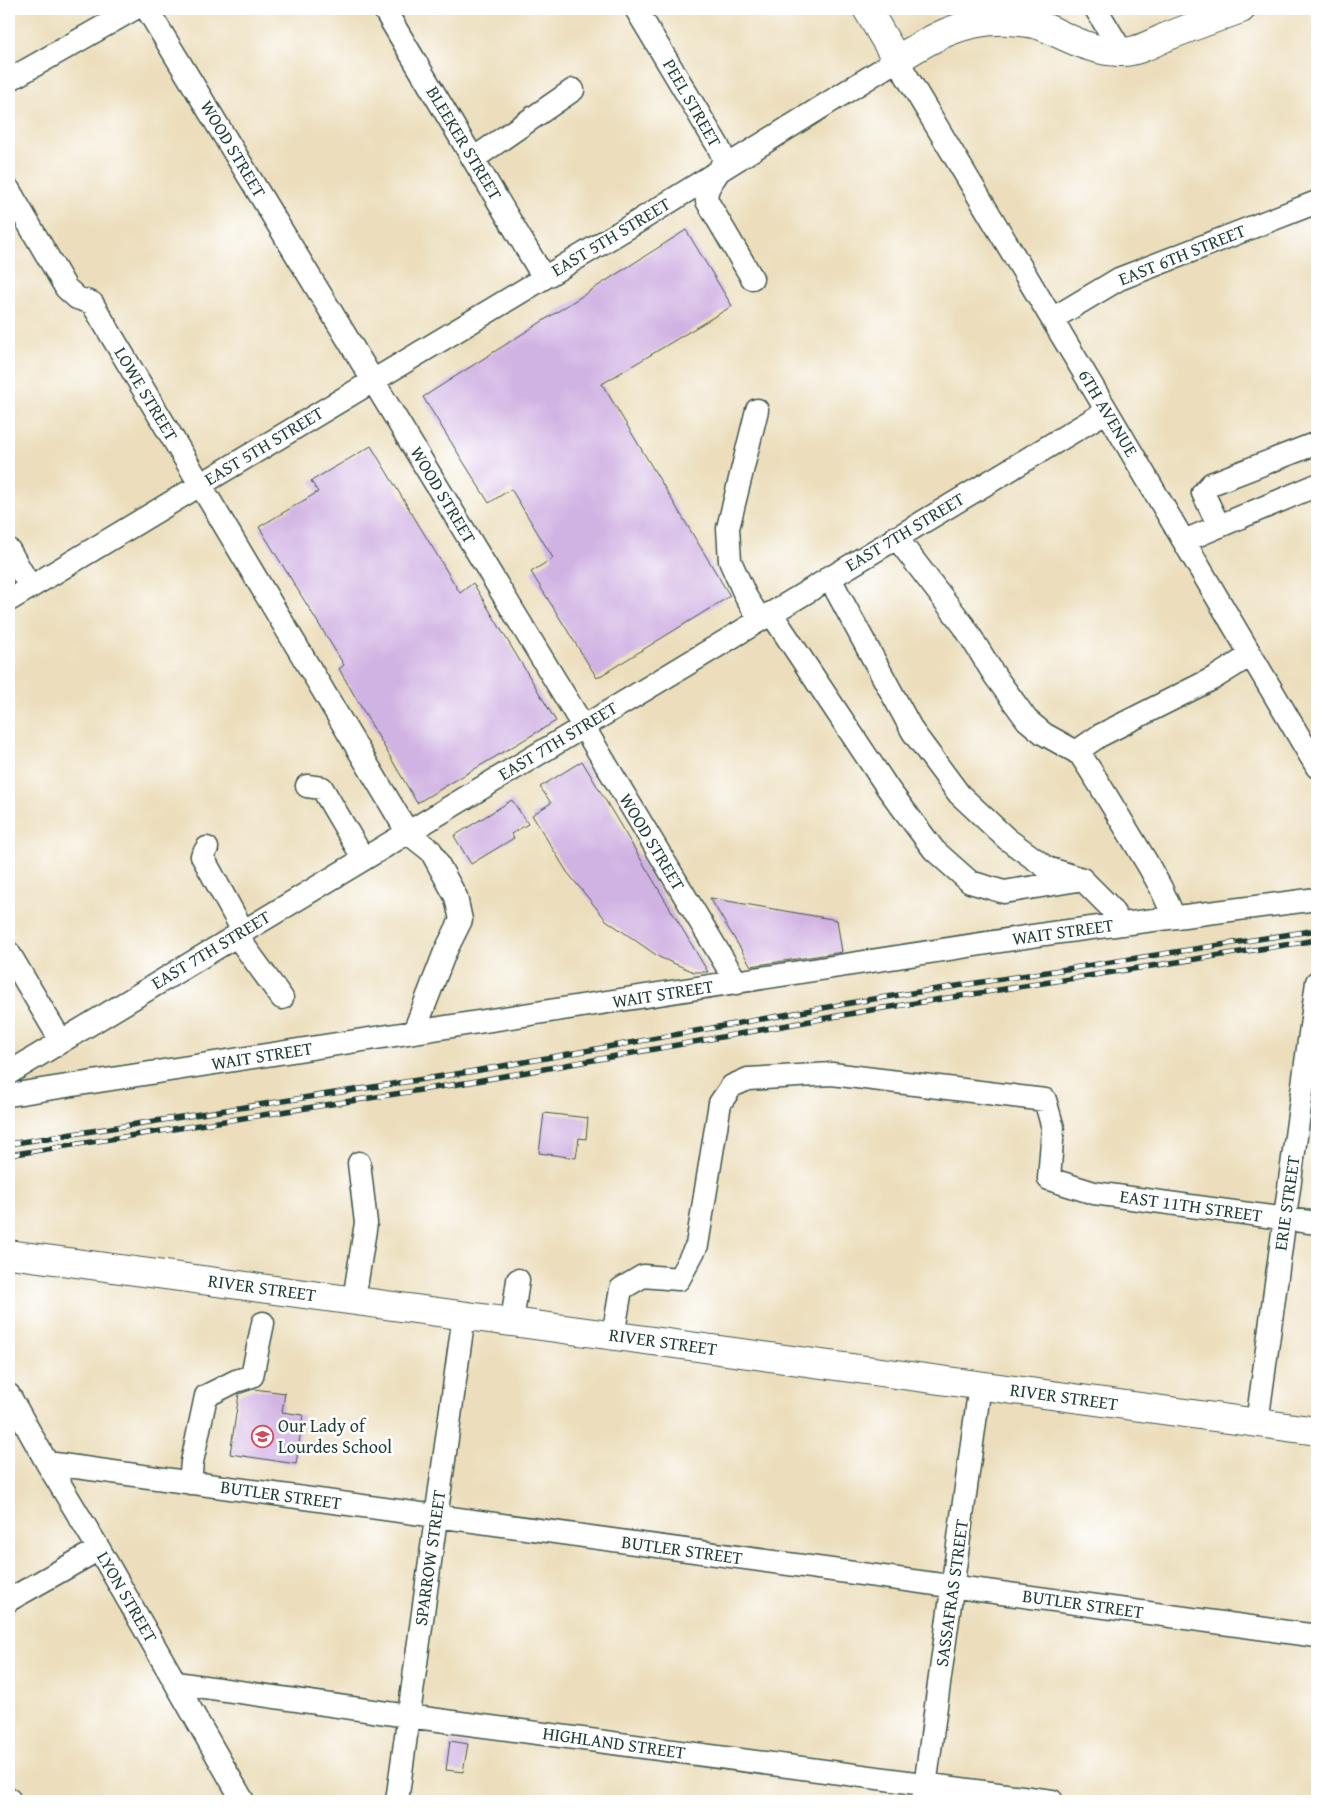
<svg xmlns="http://www.w3.org/2000/svg" width="1326" height="1810" font-family="'Gentium Book Plus',serif">
<rect width="100%" height="100%" fill="#fff"/>
<filter id="ink" filterUnits="userSpaceOnUse"><feTurbulence type="fractalNoise" baseFrequency=".02" numOctaves="2"/><feDisplacementMap in="SourceGraphic" scale="10" xChannelSelector="R" yChannelSelector="G"/><feConvolveMatrix kernelMatrix="1 2 1 2 8 2 1 2 1" color-interpolation-filters="sRGB"/></filter>
<filter id="wash" filterUnits="userSpaceOnUse"><feTurbulence type="fractalNoise" baseFrequency=".0096" numOctaves="4" result="noise"/><feDisplacementMap in="SourceGraphic" scale="20" xChannelSelector="R" yChannelSelector="G"/><feGaussianBlur stdDeviation="1.12" result="paint"/><feColorMatrix in="noise" values="0 0 0 0 0 0 0 0 0 0 0 0 0 0 0 0 0 1.4 0 .05"/><feComposite in="paint" operator="in"/></filter>
<g filter="url(#wash)">
<rect width="100%" height="100%" fill="#ecdebc"/>
<g id="blocks">
<!-- building -->
<path fill="#d1b3e3" d="M686,230L732,306L602,384L730,596L597,678L531,572L553,558L511,489L489,503L423,397Z
M371,446L460,593L473,583L556,721L417,803L339,669L344,665L259,527L318,492L311,481Z
M582,761L708,972H694L659,957L606,920L567,872L532,815L551,803L540,787Z
M512,800L528,824L511,834L514,838L471,864L454,836Z
M710,898L837,920L842,952L751,966Z
M544,1113L588,1118L586,1139L579,1138L576,1158L539,1153Z
M254,1389L285,1393L282,1412L303,1415L296,1464L230,1454L239,1394Z
M450,1741L468,1744L463,1772L446,1770Z"/>
</g>
</g>
<g filter="url(#ink)">
<use href="#blocks" fill-opacity="0" stroke="#3e5548" stroke-width="1"/>
<g fill="none" stroke-linecap="round" stroke-linejoin="round">
<defs>
<path id="minor" d="M147,9L583,726L737,983
M384,9L544,278
M636,9L718,146C719,149 722,154 723,157C724,174 703,183 707,201L752,278
M1096,9L1122,52
M9,80L134,9
M473,159L573,90
M9,190L66,288L77,298L92,303L408,833L431,851L456,897L461,920L445,952L414,1032
M1052,319L1119,279L1317,202
M757,410L728,528L730,561L746,597L760,619
M1219,526L1203,493L1211,484L1317,443
M896,537L964,626L995,676L1027,720L1044,734L1080,754L1098,782L1147,863L1161,888L1174,917
M1184,541L1317,485
M9,550L30,587
M829,577L913,732L959,794L1007,839L1047,868L1082,879L1109,906L1121,924
M9,600L637,222L897,60L1107,411L1317,767
M771,613L889,790L934,850L970,882L1004,892L1078,880
M1076,752L1099,736L1214,678L1251,655
M307,786L322,788L363,858
M207,848L202,856L243,931
M236,935L282,998
M9,953L61,1041
M9,1073L1107,411
M9,1095L1045,934L1317,899
M354,1300L366,1223L359,1163
M512,1322L518,1280
M613,1336L621,1289L643,1276L679,1279L697,1245L720,1103L732,1086L748,1079L832,1074L1045,1100L1053,1128L1049,1179L1094,1193L1317,1223
M9,1395L47,1463L99,1549L243,1801
M1257,1423L1317,982
M47,1463L1317,1636
M190,1483L192,1462L206,1396L236,1381L252,1376L263,1323
M9,1600L99,1549
M176,1683L408,1716L1052,1801
M9,1799L10,1801
M397,1801L464,1315
M923,1801L980,1385"/>
<path id="major" d="M867,9L897,60C934,36 965,19 1010,21C1022,22 1033,22 1044,27C1069,38 1094,53 1123,52C1137,52 1153,43 1166,37C1191,27 1216,18 1241,9
M9,1254L1317,1431"/>
</defs>
<!-- minor casing -->
<use href="#minor" stroke="#3e5548" stroke-width="25"/>
<!-- major casing -->
<use href="#major" stroke="#3e5548" stroke-width="30"/>
<!-- minor -->
<use href="#minor" stroke="#fff" stroke-width="22"/>
<!-- major -->
<use href="#major" stroke="#fff" stroke-width="28"/>
<defs>
<path id="rail" d="M9,1144L469,1072L867,1000L1317,930
M9,1155L471,1082L871,1010L1317,940"/>
</defs>
<!-- rail casing -->
<use href="#rail" stroke="#1f3d34" stroke-width="5.5"/>
<!-- rail -->
<use href="#rail" stroke="#fff" stroke-width="4" stroke-dasharray="11" stroke-linecap="butt"/>
</g>
</g>
<!-- icons -->
<defs>
<symbol id="school-ring" viewBox="-11 -11 22 22"><circle r="9.5" fill="#fff" stroke="#d1495b" stroke-width="1.5"/><path d="M0-5L7-2L0 1L-7-2ZM-4 1L0 2.5L4 1V4Q0 6-4 4Z" fill="#d1495b"/></symbol>
</defs>
<g fill-rule="evenodd">
<use href="#school-ring" x="250" y="1424" width="25" height="25"/>
</g>
<g text-anchor="middle" stroke-width="5" stroke-linejoin="round" paint-order="stroke">
<!-- street labels -->
<g font-size="18" fill="#1f3d34" stroke="#fff">
<text transform="translate(692 103) rotate(60)" y="6">PEEL STREET</text>
<text transform="translate(464 143) rotate(59)" y="6">BLEEKER STREET</text>
<text transform="translate(233 149) rotate(59)" y="6">WOOD STREET</text>
<text transform="translate(611 237) rotate(-31)" y="6">EAST 5TH STREET</text>
<text transform="translate(1182 255) rotate(-22)" y="6">EAST 6TH STREET</text>
<text transform="translate(146 394) rotate(59)" y="6">LOWE STREET</text>
<text transform="translate(1108 413) rotate(59)" y="6">6TH AVENUE</text>
<text transform="translate(264 446) rotate(-31)" y="6">EAST 5TH STREET</text>
<text transform="translate(443 495) rotate(59)" y="6">WOOD STREET</text>
<text transform="translate(905 532) rotate(-31)" y="6">EAST 7TH STREET</text>
<text transform="translate(558 741) rotate(-31)" y="6">EAST 7TH STREET</text>
<text transform="translate(652 842) rotate(59)" y="6">WOOD STREET</text>
<text transform="translate(1063 932) rotate(-8)" y="6">WAIT STREET</text>
<text transform="translate(211 950) rotate(-31)" y="6">EAST 7TH STREET</text>
<text transform="translate(663 994) rotate(-9)" y="6">WAIT STREET</text>
<text transform="translate(262 1056) rotate(-9)" y="6">WAIT STREET</text>
<text transform="translate(1287 1203) rotate(-82)" y="6">ERIE STREET</text>
<text transform="translate(1191 1206) rotate(8)" y="6">EAST 11TH STREET</text>
<text transform="translate(262 1288) rotate(8)" y="6">RIVER STREET</text>
<text transform="translate(663 1342) rotate(8)" y="6">RIVER STREET</text>
<text transform="translate(1064 1397) rotate(8)" y="6">RIVER STREET</text>
<text transform="translate(281 1495) rotate(8)" y="6">BUTLER STREET</text>
<text transform="translate(682 1550) rotate(8)" y="6">BUTLER STREET</text>
<text transform="translate(430 1558) rotate(-82)" y="6">SPARROW STREET</text>
<text transform="translate(952 1593) rotate(-82)" y="6">SASSAFRAS STREET</text>
<text transform="translate(127 1597) rotate(60)" y="6">LYON STREET</text>
<text transform="translate(1083 1604) rotate(8)" y="6">BUTLER STREET</text>
<text transform="translate(614 1743) rotate(8)" y="6">HIGHLAND STREET</text>
</g>
<!-- poi labels -->
<g font-size="18" fill="#1f3d34" stroke="#fff" text-anchor="start">
<text x="278" y="1432">Our Lady of<tspan x="278" dy="21">Lourdes School</tspan></text>
</g>
</g>
<!-- margin -->
<rect width="1326" height="1810" fill="none" stroke="#fff" stroke-width="30"/>
</svg>
